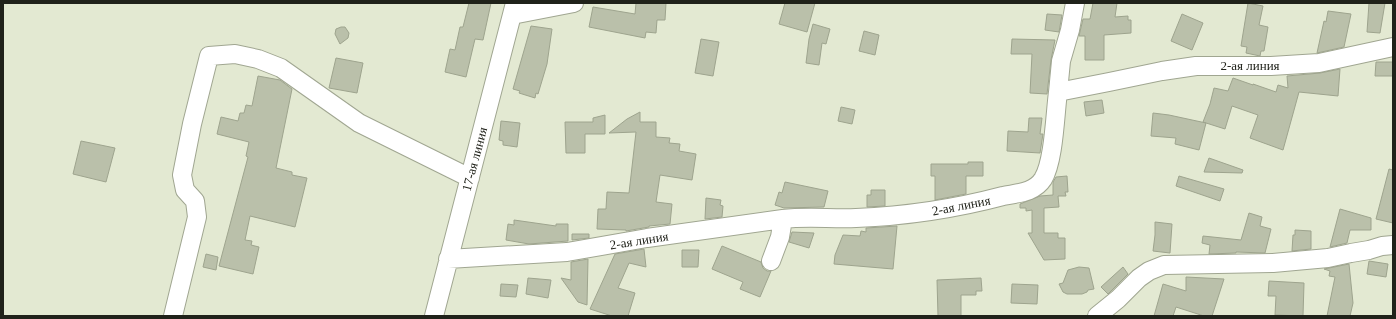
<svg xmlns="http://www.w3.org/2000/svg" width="1396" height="319" font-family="'Times New Roman',serif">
<rect width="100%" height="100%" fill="#e3e9d2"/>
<!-- building -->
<path fill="#bac0aa" stroke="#9ea48e" d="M469,3H491L483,40L475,39L466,77L445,72L450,49L455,50L460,27H463Z
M636,3H666L665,20H657L656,33L646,32L645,38L589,27L593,7L635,14Z
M785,3H815L807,32L779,24Z
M1093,3H1117L1115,17L1128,16V20H1131V33L1104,35V60H1085V36H1079L1083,19H1090Z
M1248,3L1263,6L1259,25L1268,27L1264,51H1261L1260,56L1246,53L1247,47L1241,46Z
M1369,3H1385L1380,33L1367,32Z
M1328,11L1351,14L1344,47L1317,53L1324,21L1326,22Z
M1047,14L1062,15L1059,32L1045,30Z
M1182,14L1203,23L1192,50L1171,41Z
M813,24L830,29L826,44L822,43L819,65L806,63L809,39Z
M531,26L552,29L547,64L538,94L536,93L535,98L519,93L520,91L513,89Z
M341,27H345L349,33L348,38L340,44L335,34L336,29Z
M864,31L879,35L875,55L859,51Z
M701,39L719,42L713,76L695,73Z
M1012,39L1055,40L1051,60L1047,94L1030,93L1032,54H1011Z
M336,58L363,63L357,93L329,88Z
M1376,62H1393V76H1375Z
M1340,69L1338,96L1299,92L1283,150L1250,138L1258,115L1232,106L1225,129L1203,122L1210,104L1214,88L1228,91L1233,78L1253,85V84L1276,92L1278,85L1288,88L1287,76L1320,73Z
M258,76L280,80L292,89L276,168L292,172V175L307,178L295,227L250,216L245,240L252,241L251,245L259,247L253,274L219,266L248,157L246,156L249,142L217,134L221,117L238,121L240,113H244L246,105L252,106Z
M1102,100L1104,113L1086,116L1084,102Z
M841,107L855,110L852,124L838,121Z
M640,112V122H656V137L670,138L669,143L680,144L679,151L696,154L692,180L660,175L656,202L672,204L670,224L649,226V227L626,231V230L597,229L598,209H606L607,192L629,193L636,132L609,133L627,119Z
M1153,113L1169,115L1206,123L1199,150L1175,144L1176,138L1151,136Z
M605,115V134H585V153H566L565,122H593V118Z
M1029,118H1042L1040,134H1043L1040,153L1007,151L1008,131L1028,132Z
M501,121L520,123L517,147L503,145V141L499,140Z
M81,141L115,148L106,182L73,174Z
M1209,158L1243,170L1242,173L1204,172Z
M968,162H983V176H966V194L935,200V176H931V164H968Z
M1389,169L1393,170V223L1376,219Z
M1067,176L1068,192H1065L1066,196H1058L1059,207L1044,208V233H1058V238H1065V259L1044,260L1028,233H1032V210L1026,211V208H1020V204L1040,196L1053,195V182L1056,177Z
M1179,176L1224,189L1220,201L1176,186Z
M785,182L828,191L824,207L784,208L775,205L779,192L782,193Z
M871,190H885V206L867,207V195H871Z
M706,198L721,200L720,205L723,206L722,217L705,219Z
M1340,209L1371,218V230H1350L1347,243L1330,247Z
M1249,213L1262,217L1260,226L1271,229L1265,253L1236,252V253L1209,254L1210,245L1202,243L1203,236L1241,240Z
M514,220L556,226V224H568V241L529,244L506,240L508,224L514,225Z
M1155,222L1172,224L1170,253L1153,251L1155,235Z
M897,226L893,269L834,264L835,255L843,235L860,236L861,231L866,232V228Z
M1295,230L1311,231V249L1292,251L1293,235H1295Z
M792,232L814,233L809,248L789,242Z
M572,234H589V238L572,240Z
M722,246L761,262L763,268L767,271H771L760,297L740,289L743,282L712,269Z
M644,249L646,267L629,263L618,288L635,293L628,316H612L590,309L615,254Z
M682,250H699L698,267H682Z
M206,254L218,257L216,270L203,267Z
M588,259L587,305L578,302L561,278L571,280V262Z
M1369,261L1388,264L1386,277L1367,274Z
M1349,264L1353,303L1350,316H1327L1335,277L1329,276L1330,271L1324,269Z
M1079,267L1089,268L1094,289L1088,290L1087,292L1082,294H1067L1063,292L1059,284L1063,283L1068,270Z
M1123,267L1128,274L1108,294L1101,287Z
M1186,277L1224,279L1212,316H1204L1176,307L1173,316H1154L1163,284L1186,291Z
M528,278L551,280L548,298L526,294Z
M981,278L982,291H976V295H961V316H938L937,280Z
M1269,281L1304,283L1303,316L1275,315L1276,296H1268Z
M501,284L518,285L516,297L500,296Z
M1012,284L1038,285L1037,304L1011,303Z"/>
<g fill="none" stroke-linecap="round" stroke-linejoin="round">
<defs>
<path id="minor" d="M512,15L574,3
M1058,92L1061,61L1070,30L1075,3
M448,259L567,252L647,238L783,219C807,216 831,219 856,218C906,216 954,209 1003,196C1017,193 1034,193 1043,179C1054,161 1055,114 1058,92L1109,82L1162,71L1196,66H1271L1319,63L1393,47
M771,261L780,237L783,219
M173,316L197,217L195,201L185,190L182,175L192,124L209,56L235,54L258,59L281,68L359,123L470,178
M434,316L515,3
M1097,316L1118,299L1139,278L1149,271L1164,265L1273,263L1328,258L1351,253L1369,250L1382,246L1393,245"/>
</defs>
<!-- minor casing -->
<use href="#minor" stroke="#a0a691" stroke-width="20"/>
<!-- minor -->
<use href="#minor" stroke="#fff" stroke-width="18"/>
</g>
<g text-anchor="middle" stroke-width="3.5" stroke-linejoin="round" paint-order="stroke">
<!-- street labels -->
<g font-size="13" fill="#20221a" stroke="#fff">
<text x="1250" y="70">2-ая линия</text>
<text transform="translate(474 159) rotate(-75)" y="5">17-ая линия</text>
<text transform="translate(961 205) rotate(-11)" y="5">2-ая линия</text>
<text transform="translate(639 240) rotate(-9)" y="5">2-ая линия</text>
</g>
</g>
<!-- border -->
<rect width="1396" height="319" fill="none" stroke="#20221a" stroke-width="8"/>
</svg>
